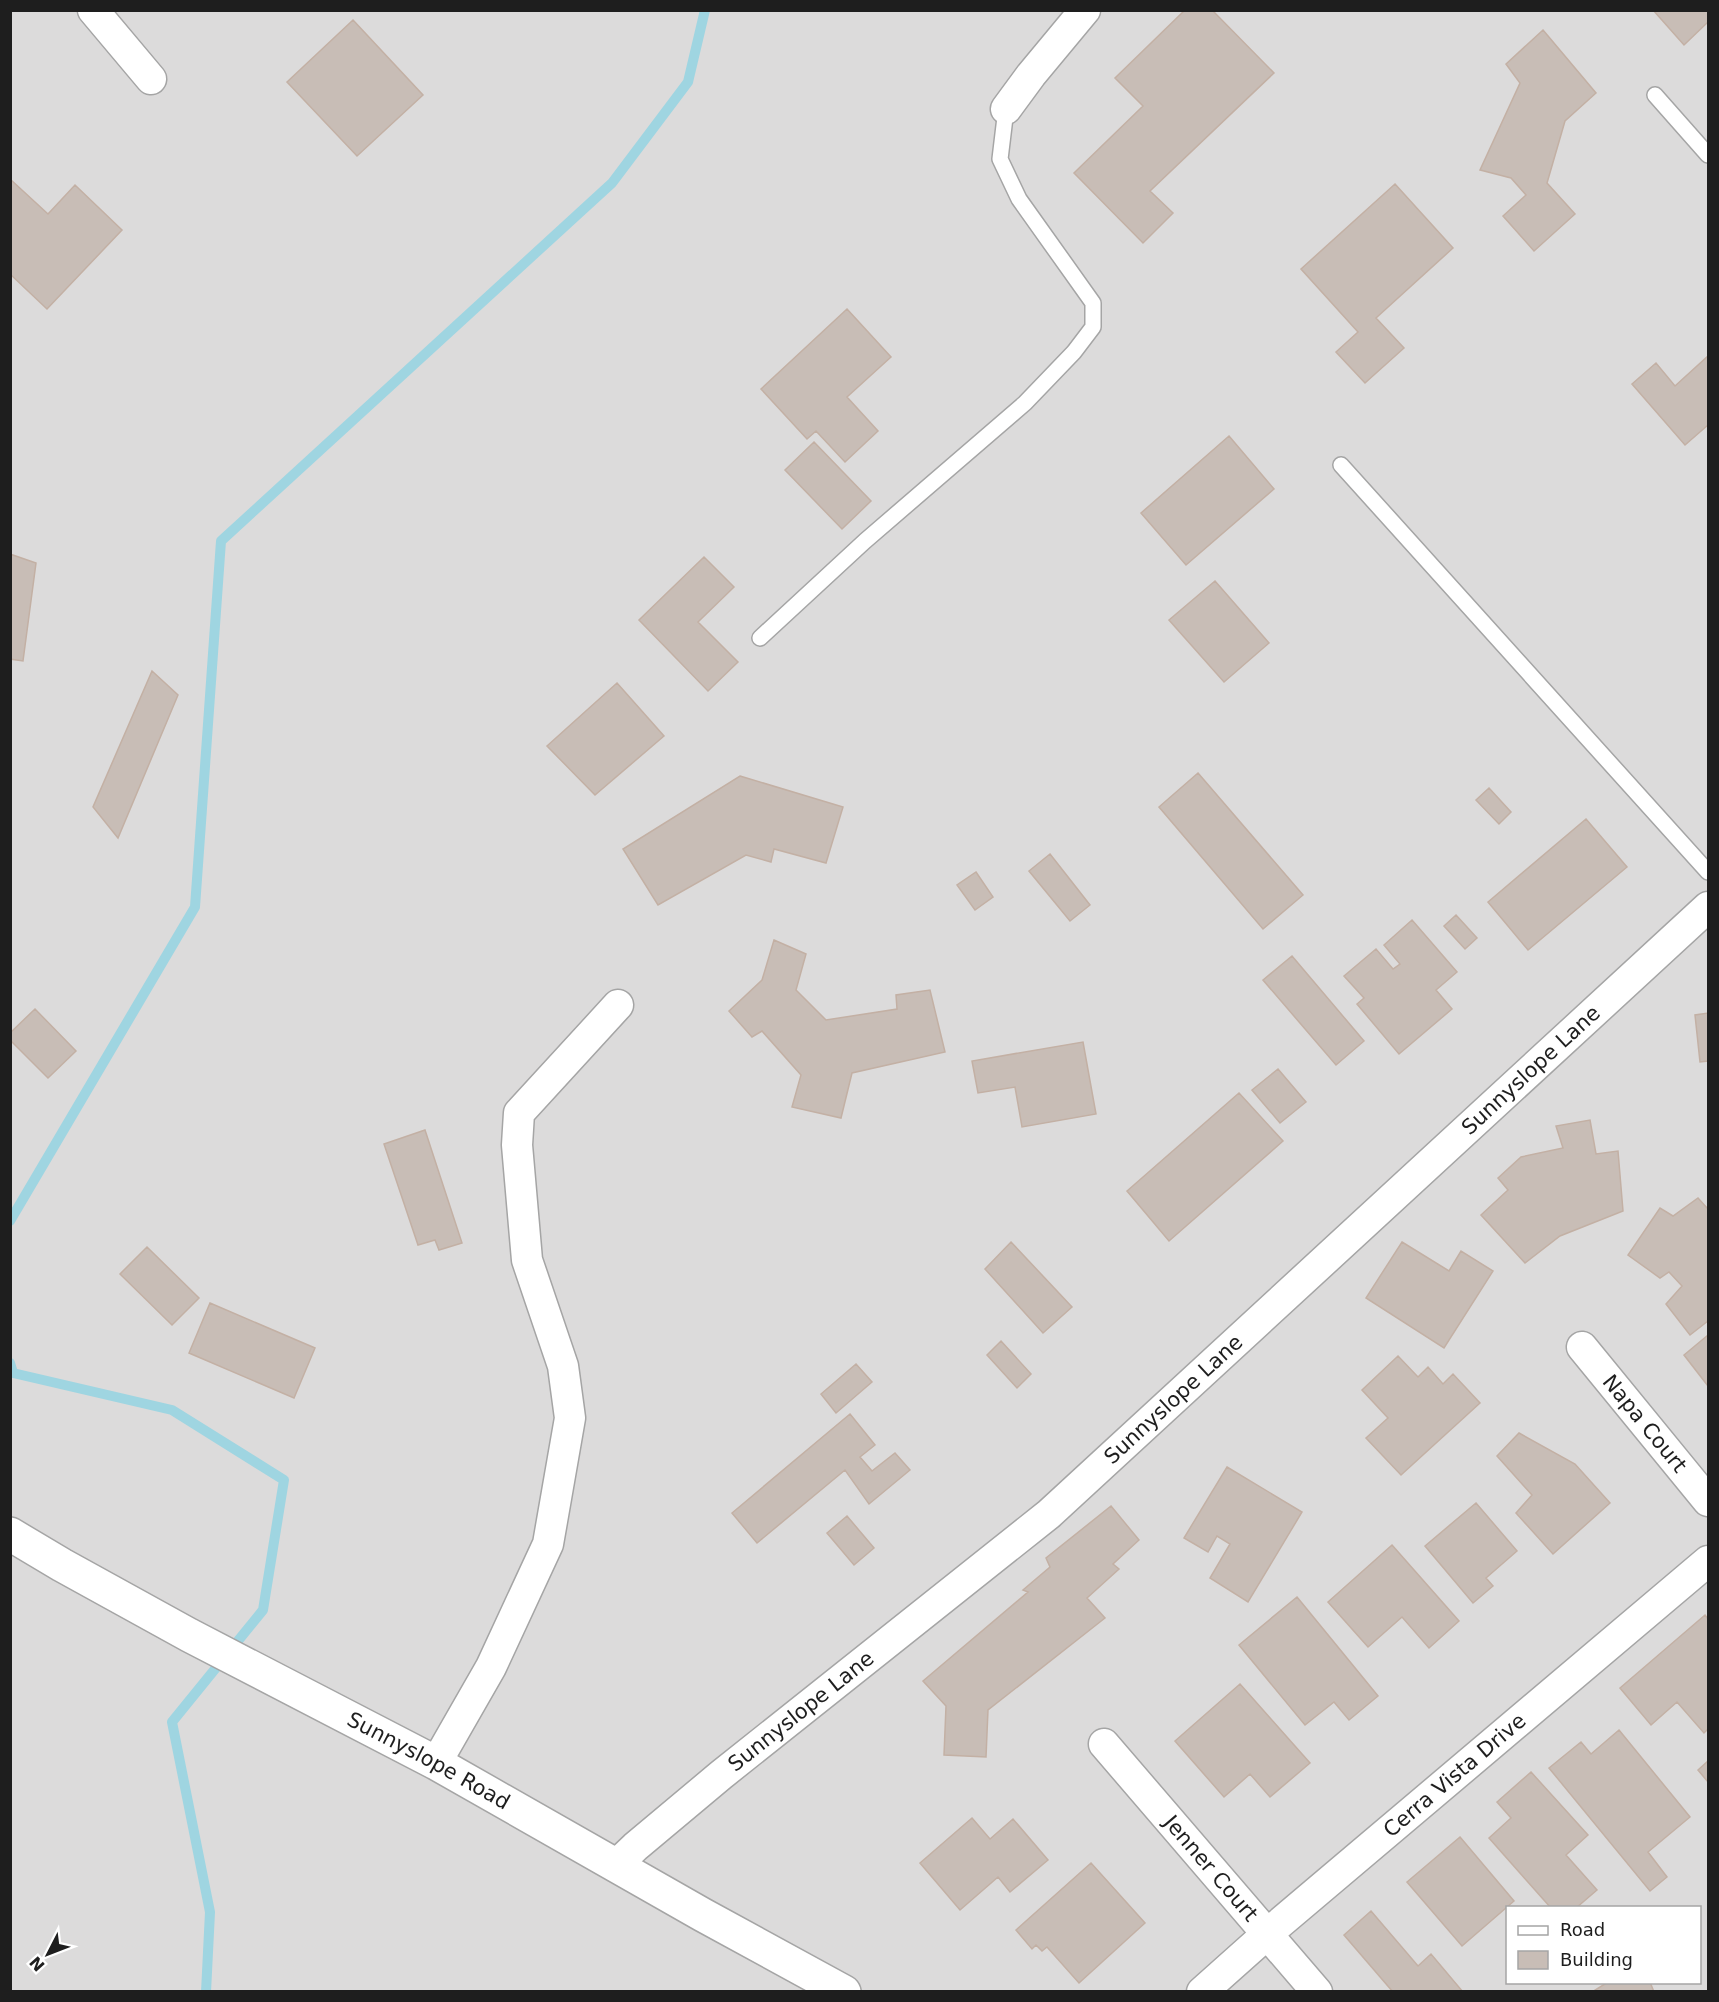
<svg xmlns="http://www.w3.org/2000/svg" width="1719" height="2002" font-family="'DejaVu Sans',sans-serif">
<rect width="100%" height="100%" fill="#f0ebe3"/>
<!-- residential -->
<path fill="#dcdbdb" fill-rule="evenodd" d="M11,11H1708V1991L11,1992ZM1508,1908H1700V1982H1508Z"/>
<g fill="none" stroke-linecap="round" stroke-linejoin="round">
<!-- stream -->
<path stroke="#9fd5e1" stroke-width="10" d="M10,1221L195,907L221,541L612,183L688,82L705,10
M10,1363L13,1373L172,1410L284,1480L263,1610L172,1722L210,1912L206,1992"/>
</g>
<!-- building -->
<path fill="#c8bdb6" stroke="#c3b0a4" stroke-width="1.5" d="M1185,10H1212L1274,73L1150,191L1173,213L1143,243L1074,173L1143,106L1115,78Z
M1653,10H1708V22L1684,45Z
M353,20L423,95L357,156L287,82Z
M1543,30L1596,93L1565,121L1547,183L1575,214L1534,251L1503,216L1526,195L1511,178L1480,170L1520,83L1506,64Z
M10,179L48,214L75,185L122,230L47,309L10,274Z
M1395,184L1453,248L1376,318L1404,348L1365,383L1336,352L1358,332L1301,269Z
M847,309L891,357L847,397L878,431L845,462L816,431L807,439L761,389Z
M1708,356V425L1685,445L1632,384L1656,363L1675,386Z
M1229,436L1274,489L1186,565L1141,513Z
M814,442L871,501L842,529L785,470Z
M10,554L36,563L23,661L10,659Z
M704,557L734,587L698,622L738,662L708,691L639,620Z
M1215,581L1269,643L1224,682L1169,620Z
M152,671L178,695L118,838L93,807Z
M617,683L664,736L595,795L547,746Z
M1198,773L1303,895L1263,929L1159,807Z
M740,776L843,807L826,863L774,849L771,862L746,855L658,905L623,849Z
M1489,788L1511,812L1499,824L1476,800Z
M1586,819L1627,867L1528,950L1488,902Z
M1050,854L1090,905L1070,921L1029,871Z
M976,872L993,897L975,910L957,885Z
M1456,915L1477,938L1465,949L1444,926Z
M1412,920L1457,972L1436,990L1452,1009L1399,1054L1357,1004L1364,998L1344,976L1376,949L1393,969L1400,964L1384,945Z
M774,940L806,954L796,990L826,1020L897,1009L896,995L930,990L945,1052L852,1073L841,1118L792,1107L801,1075L762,1031L752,1037L729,1011L762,980Z
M1292,956L1364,1041L1336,1065L1263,980Z
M35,1009L76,1051L48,1078L10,1040V1033Z
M1708,1013V1061L1700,1062L1695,1015Z
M1083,1042L1096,1114L1022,1127L1015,1087L978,1093L972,1061Z
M1278,1069L1306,1102L1280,1123L1252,1090Z
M1239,1093L1283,1141L1169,1241L1127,1191Z
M1590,1120L1596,1154L1618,1151L1623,1211L1560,1236L1525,1263L1481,1215L1508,1190L1498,1178L1521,1157L1563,1148L1556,1126Z
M425,1130L462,1243L439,1250L435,1240L418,1245L384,1144Z
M1698,1198L1708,1209V1321L1690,1335L1666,1304L1682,1286L1669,1272L1660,1278L1628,1255L1660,1208L1673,1216Z
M1011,1242L1072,1307L1043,1333L985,1269Z
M1402,1242L1449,1271L1461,1251L1493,1271L1444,1348L1366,1298Z
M147,1247L199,1298L172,1325L120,1274Z
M210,1303L315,1348L294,1398L189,1353Z
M1708,1335V1386L1684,1355Z
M1001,1341L1031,1374L1017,1388L987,1355Z
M1398,1356L1418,1377L1428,1367L1443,1384L1453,1374L1480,1403L1401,1475L1366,1438L1388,1418L1362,1390Z
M856,1364L872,1382L836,1413L821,1394Z
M850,1414L875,1445L860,1457L872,1471L895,1453L910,1470L869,1504L845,1470L757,1543L732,1513Z
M1519,1433L1575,1464L1610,1503L1553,1554L1516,1513L1532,1495L1497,1456Z
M1227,1467L1302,1512L1248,1602L1210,1578L1230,1544L1217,1536L1208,1552L1184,1538Z
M1476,1503L1517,1551L1486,1578L1493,1586L1473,1603L1425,1546Z
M1111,1506L1139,1540L1113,1564L1119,1569L1087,1598L1105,1618L988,1710L986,1757L944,1755L946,1706L923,1681L1028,1592L1023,1590L1050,1567L1046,1558Z
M847,1516L874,1548L854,1565L827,1533Z
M1392,1545L1459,1621L1429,1648L1402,1617L1368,1647L1328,1602Z
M1297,1597L1378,1696L1349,1720L1334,1702L1305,1725L1239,1645Z
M1705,1615L1708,1619V1729L1704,1733L1677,1702L1651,1725L1620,1688Z
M1240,1684L1310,1763L1270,1797L1250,1774L1224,1797L1175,1741Z
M1619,1730L1690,1817L1648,1852L1667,1877L1650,1891L1549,1768L1581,1742L1591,1754Z
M1708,1761V1782L1698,1770Z
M1531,1772L1588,1835L1566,1855L1597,1890L1576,1908H1551L1489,1838L1511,1818L1497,1802Z
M972,1818L990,1839L1013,1819L1048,1860L1010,1892L998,1877L960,1910L920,1863Z
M1460,1837L1514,1901L1462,1946L1407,1882Z
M1091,1863L1145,1923L1079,1983L1047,1947L1042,1951L1036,1945L1032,1949L1016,1930Z
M1371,1911L1418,1966L1431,1954L1463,1992H1393L1344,1935Z
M1608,1982H1650L1654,1992H1592Z"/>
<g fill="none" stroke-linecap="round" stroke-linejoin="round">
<defs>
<path id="service" d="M1655,95L1708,155
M1341,465L1708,872
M760,638L865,541L1025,403L1074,352L1093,327V303L1019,199L1000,159L1006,109"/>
<g id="minor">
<path d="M93,10L151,79"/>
<path d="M1006,109L1031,75L1085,10"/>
<path id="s1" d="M1582,1347L1708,1501"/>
<path id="s2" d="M1104,1744L1317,1992"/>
<path d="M436,1763L491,1667L548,1544L570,1418L563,1366L527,1260L517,1145L519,1113L618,1005"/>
<path id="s3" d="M615,1866L635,1847L721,1775L1049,1514L1708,907"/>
<path id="s4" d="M1202,1992L1267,1934L1708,1561"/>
</g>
<g id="tertiary">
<path id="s5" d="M10,1534L62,1565L189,1635L436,1763L703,1915L844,1992"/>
</g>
</defs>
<!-- service casing -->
<use href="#service" stroke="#a5a5a5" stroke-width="18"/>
<!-- minor casing -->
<use href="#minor" stroke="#a5a5a5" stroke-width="33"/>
<!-- tertiary casing -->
<use href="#tertiary" stroke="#a5a5a5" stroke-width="36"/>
<!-- service -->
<use href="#service" stroke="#fff" stroke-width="15"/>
<!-- minor -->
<use href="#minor" stroke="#fff" stroke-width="30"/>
<!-- tertiary -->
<use href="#tertiary" stroke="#fff" stroke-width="33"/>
</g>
<g text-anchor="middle" stroke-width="4.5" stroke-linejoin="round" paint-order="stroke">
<!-- street labels -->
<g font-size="21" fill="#1e1e1e" stroke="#fff">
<text dy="7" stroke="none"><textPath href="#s3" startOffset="1214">Sunnyslope Lane</textPath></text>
<text dy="7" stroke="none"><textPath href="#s3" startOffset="728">Sunnyslope Lane</textPath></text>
<text dy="7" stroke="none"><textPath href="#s1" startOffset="99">Napa Court</textPath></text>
<text dy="7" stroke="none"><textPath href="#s3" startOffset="242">Sunnyslope Lane</textPath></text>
<text dy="7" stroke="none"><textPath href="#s5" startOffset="476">Sunnyslope Road</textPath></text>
<text dy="7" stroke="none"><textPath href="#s4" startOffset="333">Cerra Vista Drive</textPath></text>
<text dy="7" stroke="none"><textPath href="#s2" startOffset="164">Jenner Court</textPath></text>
</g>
</g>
<!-- border -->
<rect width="1719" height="2002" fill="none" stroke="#1e1e1e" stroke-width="24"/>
<!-- legend -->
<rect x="1506" y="1906" width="195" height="78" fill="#ffffff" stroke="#a5a5a5" stroke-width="1.5"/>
<rect x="1518" y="1926" width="30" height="9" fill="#ffffff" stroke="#a5a5a5" stroke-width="1.5"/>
<text x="1560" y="1936" font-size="18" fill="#1e1e1e">Road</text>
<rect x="1518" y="1951" width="30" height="18" fill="#c8bdb6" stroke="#a5a5a5" stroke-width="1.5"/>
<text x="1560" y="1966" font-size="18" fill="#1e1e1e">Building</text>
<!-- north arrow -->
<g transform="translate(48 1954) rotate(228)" stroke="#ffffff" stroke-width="4.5" paint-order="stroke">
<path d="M0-4.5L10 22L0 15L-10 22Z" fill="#1e1e1e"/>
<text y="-9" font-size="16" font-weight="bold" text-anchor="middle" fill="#1e1e1e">N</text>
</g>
</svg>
